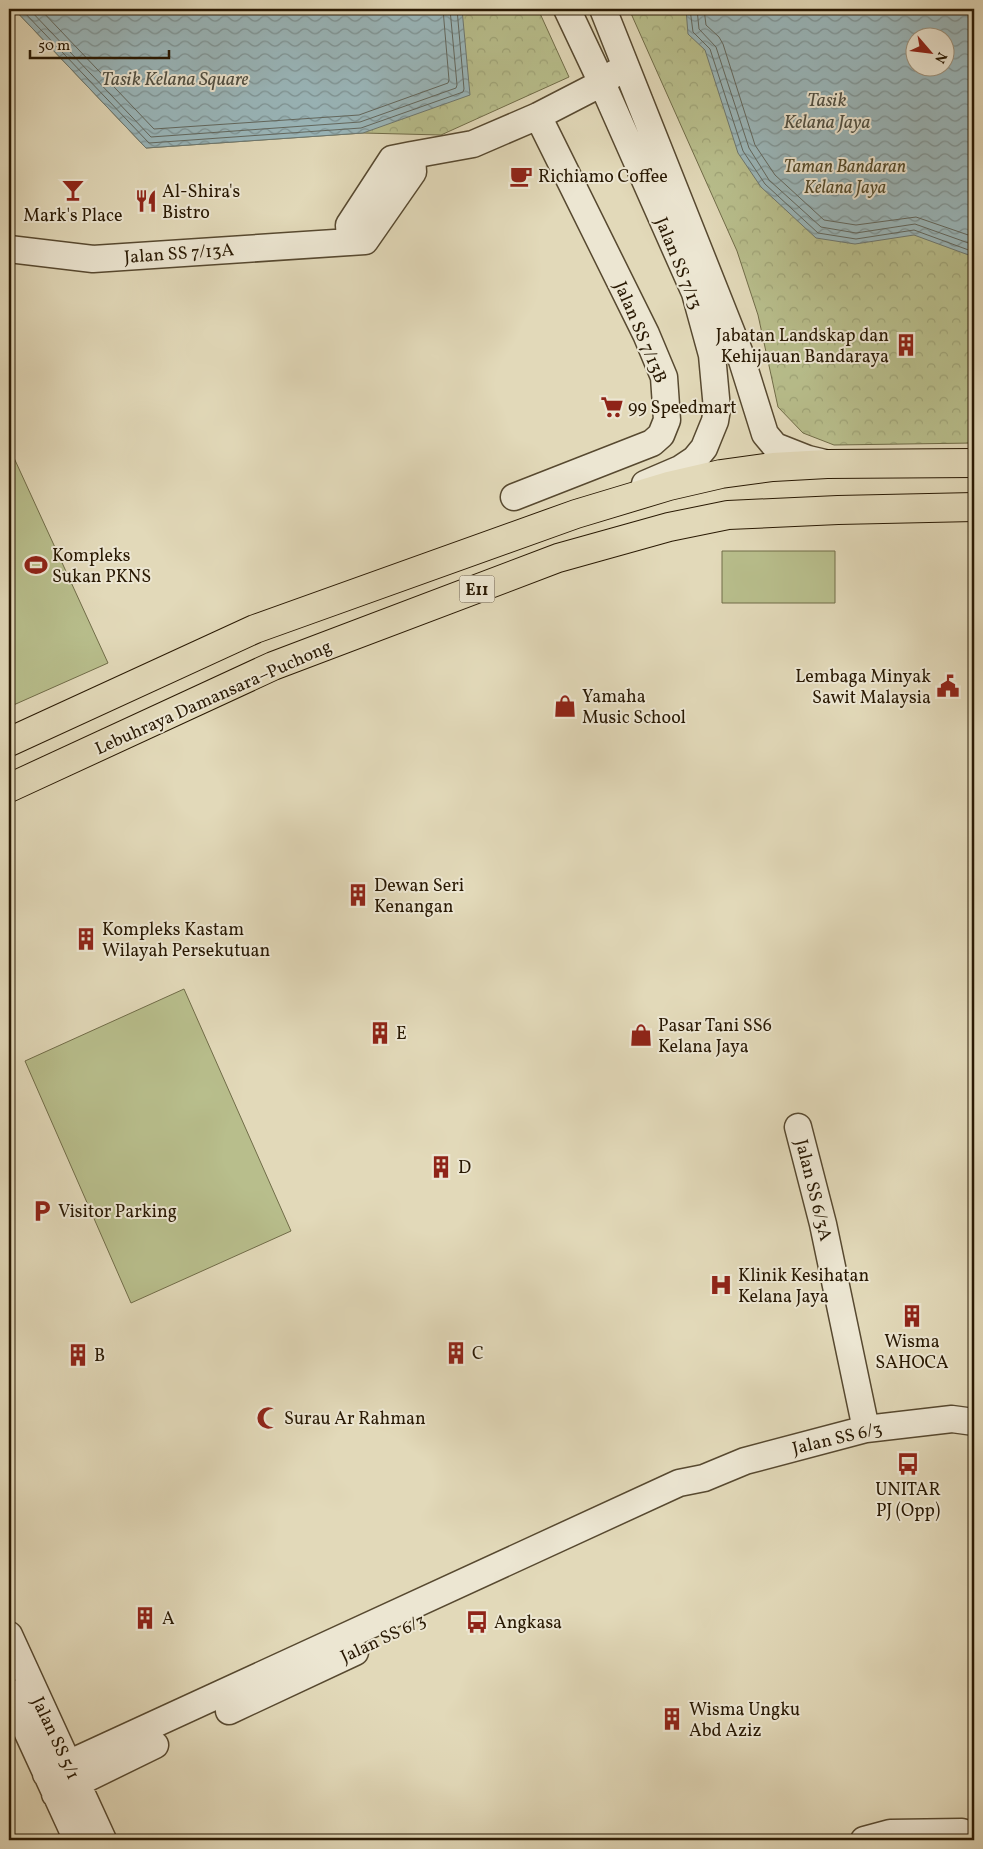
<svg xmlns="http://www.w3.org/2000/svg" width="983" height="1849" font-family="Vollkorn,serif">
<defs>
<pattern id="park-crowns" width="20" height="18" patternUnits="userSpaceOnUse" patternTransform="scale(1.25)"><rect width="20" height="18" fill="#b8be8c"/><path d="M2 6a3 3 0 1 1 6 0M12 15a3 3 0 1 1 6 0" fill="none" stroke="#9ea377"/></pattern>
<pattern id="water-waves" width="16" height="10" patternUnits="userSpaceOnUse" patternTransform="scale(1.25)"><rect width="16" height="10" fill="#9ab7bb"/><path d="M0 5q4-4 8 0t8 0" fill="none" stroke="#7e9496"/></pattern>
</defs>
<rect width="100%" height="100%" fill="#e2d9b9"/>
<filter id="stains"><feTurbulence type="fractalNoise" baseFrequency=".004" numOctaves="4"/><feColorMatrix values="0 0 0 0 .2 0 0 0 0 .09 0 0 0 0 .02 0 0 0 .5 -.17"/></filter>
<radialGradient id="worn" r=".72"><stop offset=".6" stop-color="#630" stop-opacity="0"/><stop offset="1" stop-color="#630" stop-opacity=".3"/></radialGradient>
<!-- park -->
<path fill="url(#park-crowns)" stroke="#706c48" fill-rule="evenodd" d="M14,9H538L569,77L441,135L363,133L146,148Z
M629,9H974V443L834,445L803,433L778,407L758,315L737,251ZM916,38H946V68H916Z"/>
<!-- pitch -->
<path fill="#b8be8c" stroke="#706c48" d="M9,447L108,663L9,707Z
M722,551H835V603H722Z
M184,989L291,1231L131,1303L25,1061Z"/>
<!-- water -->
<path fill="url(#water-waves)" stroke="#6d7871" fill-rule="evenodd" d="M14,9H462L470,95L363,133L146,148Z
M686,9H974V257L914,235L855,244L816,238L761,187L738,153L705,50L688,34ZM916,38H946V68H916Z"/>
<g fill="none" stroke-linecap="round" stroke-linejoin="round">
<!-- shore -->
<path stroke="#62685f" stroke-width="1" d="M21,9L149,143L361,128L463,92L464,89L457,9
M29,9L151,137L360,122L456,88L457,85L450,9
M40,9L154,129L359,115L448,83L449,80L443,9
M690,9L693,32L710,49L743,151L765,184L818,233L856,239L914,230L974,252
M697,9L699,29L716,47L749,148L769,180L821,227L856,233L915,224L974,245
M704,9L706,25L719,37L723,44L755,145L775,175L824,220L856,225L916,217L974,237"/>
<defs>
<path id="minor" d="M567,9L602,83L695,293L712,355L717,409L715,421L704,448L695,459L680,469L645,484
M603,9L739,351L765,434L775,446L808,459L825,463
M412,155L473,144L538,116L602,83L615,73
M9,249L93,259L365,241L413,172L412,155L392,159L349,225L350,242
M514,497L652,443L661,435L667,420L664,377L646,334L538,116
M798,1127L823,1224L866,1429
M9,1635L103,1840
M9,1692L77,1840
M229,1711L355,1652
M46,1774L679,1483L704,1478L745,1461L866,1429L952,1419L974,1422
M55,1794L155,1745
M864,1840L890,1833L962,1832L974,1836"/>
<path id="highway" d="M9,742L255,629L576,514L669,486L721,474L773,467L827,464L974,463
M9,788L273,666L558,558L669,527L728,515L838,510L974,507"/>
</defs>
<!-- minor casing -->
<use href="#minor" stroke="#574930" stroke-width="29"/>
<!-- highway casing -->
<use href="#highway" stroke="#291903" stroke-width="30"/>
<!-- minor -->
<use href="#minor" stroke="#ece6d2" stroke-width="26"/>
<!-- highway -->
<use href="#highway" stroke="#e2d9b9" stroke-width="28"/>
</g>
<!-- icons -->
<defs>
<symbol id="cafe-bare" viewBox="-9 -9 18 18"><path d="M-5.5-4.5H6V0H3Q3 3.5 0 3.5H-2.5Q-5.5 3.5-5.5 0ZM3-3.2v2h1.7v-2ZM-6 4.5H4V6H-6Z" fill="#8f2418" stroke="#ece6d2" stroke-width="2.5" paint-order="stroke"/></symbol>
<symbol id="bar-bare" viewBox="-9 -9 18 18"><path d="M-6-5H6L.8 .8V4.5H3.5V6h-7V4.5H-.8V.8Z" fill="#8f2418" stroke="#ece6d2" stroke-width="2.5" paint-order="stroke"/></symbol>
<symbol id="restaurant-bare" viewBox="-9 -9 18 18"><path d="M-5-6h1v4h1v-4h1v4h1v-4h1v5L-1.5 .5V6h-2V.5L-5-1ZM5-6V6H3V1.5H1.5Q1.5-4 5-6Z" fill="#8f2418" stroke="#ece6d2" stroke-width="2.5" paint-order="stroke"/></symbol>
<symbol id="building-bare" viewBox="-9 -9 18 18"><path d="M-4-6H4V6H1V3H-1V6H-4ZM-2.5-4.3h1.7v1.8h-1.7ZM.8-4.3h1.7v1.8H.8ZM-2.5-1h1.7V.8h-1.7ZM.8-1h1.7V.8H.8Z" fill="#8f2418" stroke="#ece6d2" stroke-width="2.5" paint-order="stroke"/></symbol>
<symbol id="supermarket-bare" viewBox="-9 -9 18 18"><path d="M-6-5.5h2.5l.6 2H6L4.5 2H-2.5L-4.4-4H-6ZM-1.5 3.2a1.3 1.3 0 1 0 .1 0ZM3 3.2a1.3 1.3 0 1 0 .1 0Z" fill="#8f2418" stroke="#ece6d2" stroke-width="2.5" paint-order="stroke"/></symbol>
<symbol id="stadium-bare" viewBox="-9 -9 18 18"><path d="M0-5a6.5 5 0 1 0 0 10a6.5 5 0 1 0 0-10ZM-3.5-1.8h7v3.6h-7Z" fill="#8f2418" stroke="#ece6d2" stroke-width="2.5" paint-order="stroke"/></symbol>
<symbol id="civic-bare" viewBox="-9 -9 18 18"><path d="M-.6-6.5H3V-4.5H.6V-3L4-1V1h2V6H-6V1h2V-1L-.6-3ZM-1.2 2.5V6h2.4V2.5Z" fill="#8f2418" stroke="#ece6d2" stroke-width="2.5" paint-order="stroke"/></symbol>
<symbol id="shop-bare" viewBox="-9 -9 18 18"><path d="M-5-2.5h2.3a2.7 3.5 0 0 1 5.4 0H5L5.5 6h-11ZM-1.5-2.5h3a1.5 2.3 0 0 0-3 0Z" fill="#8f2418" stroke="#ece6d2" stroke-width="2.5" paint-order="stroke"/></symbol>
<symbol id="parking-bare" viewBox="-9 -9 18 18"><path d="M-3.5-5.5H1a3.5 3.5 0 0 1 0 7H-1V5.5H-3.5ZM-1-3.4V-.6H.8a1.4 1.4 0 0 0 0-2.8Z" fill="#8f2418" stroke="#ece6d2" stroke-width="2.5" paint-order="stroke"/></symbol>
<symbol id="hospital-bare" viewBox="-9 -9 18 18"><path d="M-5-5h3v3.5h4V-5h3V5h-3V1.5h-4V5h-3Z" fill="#8f2418" stroke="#ece6d2" stroke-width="2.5" paint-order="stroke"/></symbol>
<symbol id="mosque-bare" viewBox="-9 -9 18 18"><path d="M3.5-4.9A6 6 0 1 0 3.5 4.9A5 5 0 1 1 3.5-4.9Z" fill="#8f2418" stroke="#ece6d2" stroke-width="2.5" paint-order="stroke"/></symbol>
<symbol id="bus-bare" viewBox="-9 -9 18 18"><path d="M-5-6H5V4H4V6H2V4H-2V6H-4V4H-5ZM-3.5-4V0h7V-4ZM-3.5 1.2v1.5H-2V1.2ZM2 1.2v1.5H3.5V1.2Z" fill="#8f2418" stroke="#ece6d2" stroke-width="2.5" paint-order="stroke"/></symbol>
</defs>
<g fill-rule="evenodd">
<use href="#cafe-bare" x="505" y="160" width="32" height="32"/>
<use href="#bar-bare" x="57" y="174" width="32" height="32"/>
<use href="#restaurant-bare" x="130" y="185" width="32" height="32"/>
<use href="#building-bare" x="890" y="329" width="32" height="32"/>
<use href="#supermarket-bare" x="596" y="391" width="32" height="32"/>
<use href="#stadium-bare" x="20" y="549" width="32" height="32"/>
<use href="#civic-bare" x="932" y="670" width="32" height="32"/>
<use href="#shop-bare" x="549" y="690" width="32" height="32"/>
<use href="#building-bare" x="342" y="879" width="32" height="32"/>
<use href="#building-bare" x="70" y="923" width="32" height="32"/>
<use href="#building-bare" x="364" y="1017" width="32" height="32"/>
<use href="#shop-bare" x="625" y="1019" width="32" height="32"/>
<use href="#building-bare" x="425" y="1151" width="32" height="32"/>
<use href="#parking-bare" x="26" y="1195" width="32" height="32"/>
<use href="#hospital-bare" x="705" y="1269" width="32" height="32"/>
<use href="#building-bare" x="896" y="1300" width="32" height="32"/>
<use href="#building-bare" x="440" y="1337" width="32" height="32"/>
<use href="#building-bare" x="62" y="1339" width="32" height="32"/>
<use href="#mosque-bare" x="252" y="1402" width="32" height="32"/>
<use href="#bus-bare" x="892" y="1448" width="32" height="32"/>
<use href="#building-bare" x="129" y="1602" width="32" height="32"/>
<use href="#bus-bare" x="461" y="1606" width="32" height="32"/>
<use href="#building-bare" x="656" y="1703" width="32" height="32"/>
</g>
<g text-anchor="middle" stroke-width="4" stroke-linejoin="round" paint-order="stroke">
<!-- shield labels -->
<rect fill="#ece6d2" stroke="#645641" stroke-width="1" x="459.5" y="575.5" width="35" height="27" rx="4"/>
<g font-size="16" font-weight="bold" fill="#291903">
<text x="477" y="595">E11</text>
</g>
<!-- park labels -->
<g font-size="18" font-style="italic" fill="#544b2c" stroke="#ece6d2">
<text x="845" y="172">Taman Bandaran<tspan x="845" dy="21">Kelana Jaya</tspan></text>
</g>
<!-- poi labels -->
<g font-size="18" fill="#291903" stroke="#ece6d2" text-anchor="start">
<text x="538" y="182">Richiamo Coffee</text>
<text x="162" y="197">Al-Shira's<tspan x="162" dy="21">Bistro</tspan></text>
<text x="73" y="221" text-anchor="middle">Mark's Place</text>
<text x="889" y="341" text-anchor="end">Jabatan Landskap dan<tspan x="889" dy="21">Kehijauan Bandaraya</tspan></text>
<text x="628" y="413">99 Speedmart</text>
<text x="52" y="561">Kompleks<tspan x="52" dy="21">Sukan PKNS</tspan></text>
<text x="931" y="682" text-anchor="end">Lembaga Minyak<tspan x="931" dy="21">Sawit Malaysia</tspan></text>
<text x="582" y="702">Yamaha<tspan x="582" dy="21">Music School</tspan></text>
<text x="374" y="891">Dewan Seri<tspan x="374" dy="21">Kenangan</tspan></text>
<text x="102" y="935">Kompleks Kastam<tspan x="102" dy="21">Wilayah Persekutuan</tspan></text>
<text x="658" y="1031">Pasar Tani SS6<tspan x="658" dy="21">Kelana Jaya</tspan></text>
<text x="396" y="1039">E</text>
<text x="458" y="1173">D</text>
<text x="58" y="1217">Visitor Parking</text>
<text x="738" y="1281">Klinik Kesihatan<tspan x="738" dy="21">Kelana Jaya</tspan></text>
<text x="912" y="1347" text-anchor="middle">Wisma<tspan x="912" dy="21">SAHOCA</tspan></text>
<text x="472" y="1359">C</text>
<text x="94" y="1361">B</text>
<text x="284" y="1424">Surau Ar Rahman</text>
<text x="908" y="1495" text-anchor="middle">UNITAR<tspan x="908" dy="21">PJ (Opp)</tspan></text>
<text x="162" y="1624">A</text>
<text x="494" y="1628">Angkasa</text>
<text x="689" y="1715">Wisma Ungku<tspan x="689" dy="21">Abd Aziz</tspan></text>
</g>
<!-- street labels -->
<g font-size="18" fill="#291903" stroke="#ece6d2">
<text transform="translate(179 253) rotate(-4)" y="6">Jalan SS 7/13A</text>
<text transform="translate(679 263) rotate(68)" y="6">Jalan SS 7/13</text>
<text transform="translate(641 332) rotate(67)" y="6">Jalan SS 7/13B</text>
<text transform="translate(213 697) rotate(-24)" y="6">Lebuhraya Damansara–Puchong</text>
<text transform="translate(814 1190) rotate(76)" y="6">Jalan SS 6/3A</text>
<text transform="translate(837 1438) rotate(-13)" y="6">Jalan SS 6/3</text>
<text transform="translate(383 1638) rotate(-25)" y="6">Jalan SS 6/3</text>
<text transform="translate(56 1738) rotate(65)" y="6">Jalan SS 5/1</text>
</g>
<!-- water labels -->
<g font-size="19" font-style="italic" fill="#515043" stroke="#ece6d2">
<text x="175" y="85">Tasik Kelana Square</text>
<text x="827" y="106">Tasik<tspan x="827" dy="22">Kelana Jaya</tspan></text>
</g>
</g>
<!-- margin -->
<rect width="983" height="1849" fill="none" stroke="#e2d9b9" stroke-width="30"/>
<rect x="10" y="10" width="963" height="1829" fill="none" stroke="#291903" stroke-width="2.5"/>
<rect x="15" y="15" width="953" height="1819" fill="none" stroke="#291903"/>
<!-- north arrow -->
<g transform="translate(930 52) rotate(118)"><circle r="24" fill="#ece6d2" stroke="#9e947f"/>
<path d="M0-4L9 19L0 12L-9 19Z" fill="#8f2418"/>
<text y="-8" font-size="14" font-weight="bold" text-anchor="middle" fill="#291903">N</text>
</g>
<!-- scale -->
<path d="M30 50v8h139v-8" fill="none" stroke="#291903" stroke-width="2.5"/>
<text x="38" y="50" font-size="15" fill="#291903" stroke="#ece6d2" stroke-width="4" paint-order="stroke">50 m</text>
<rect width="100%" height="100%" filter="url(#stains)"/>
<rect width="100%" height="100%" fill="url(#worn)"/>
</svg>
